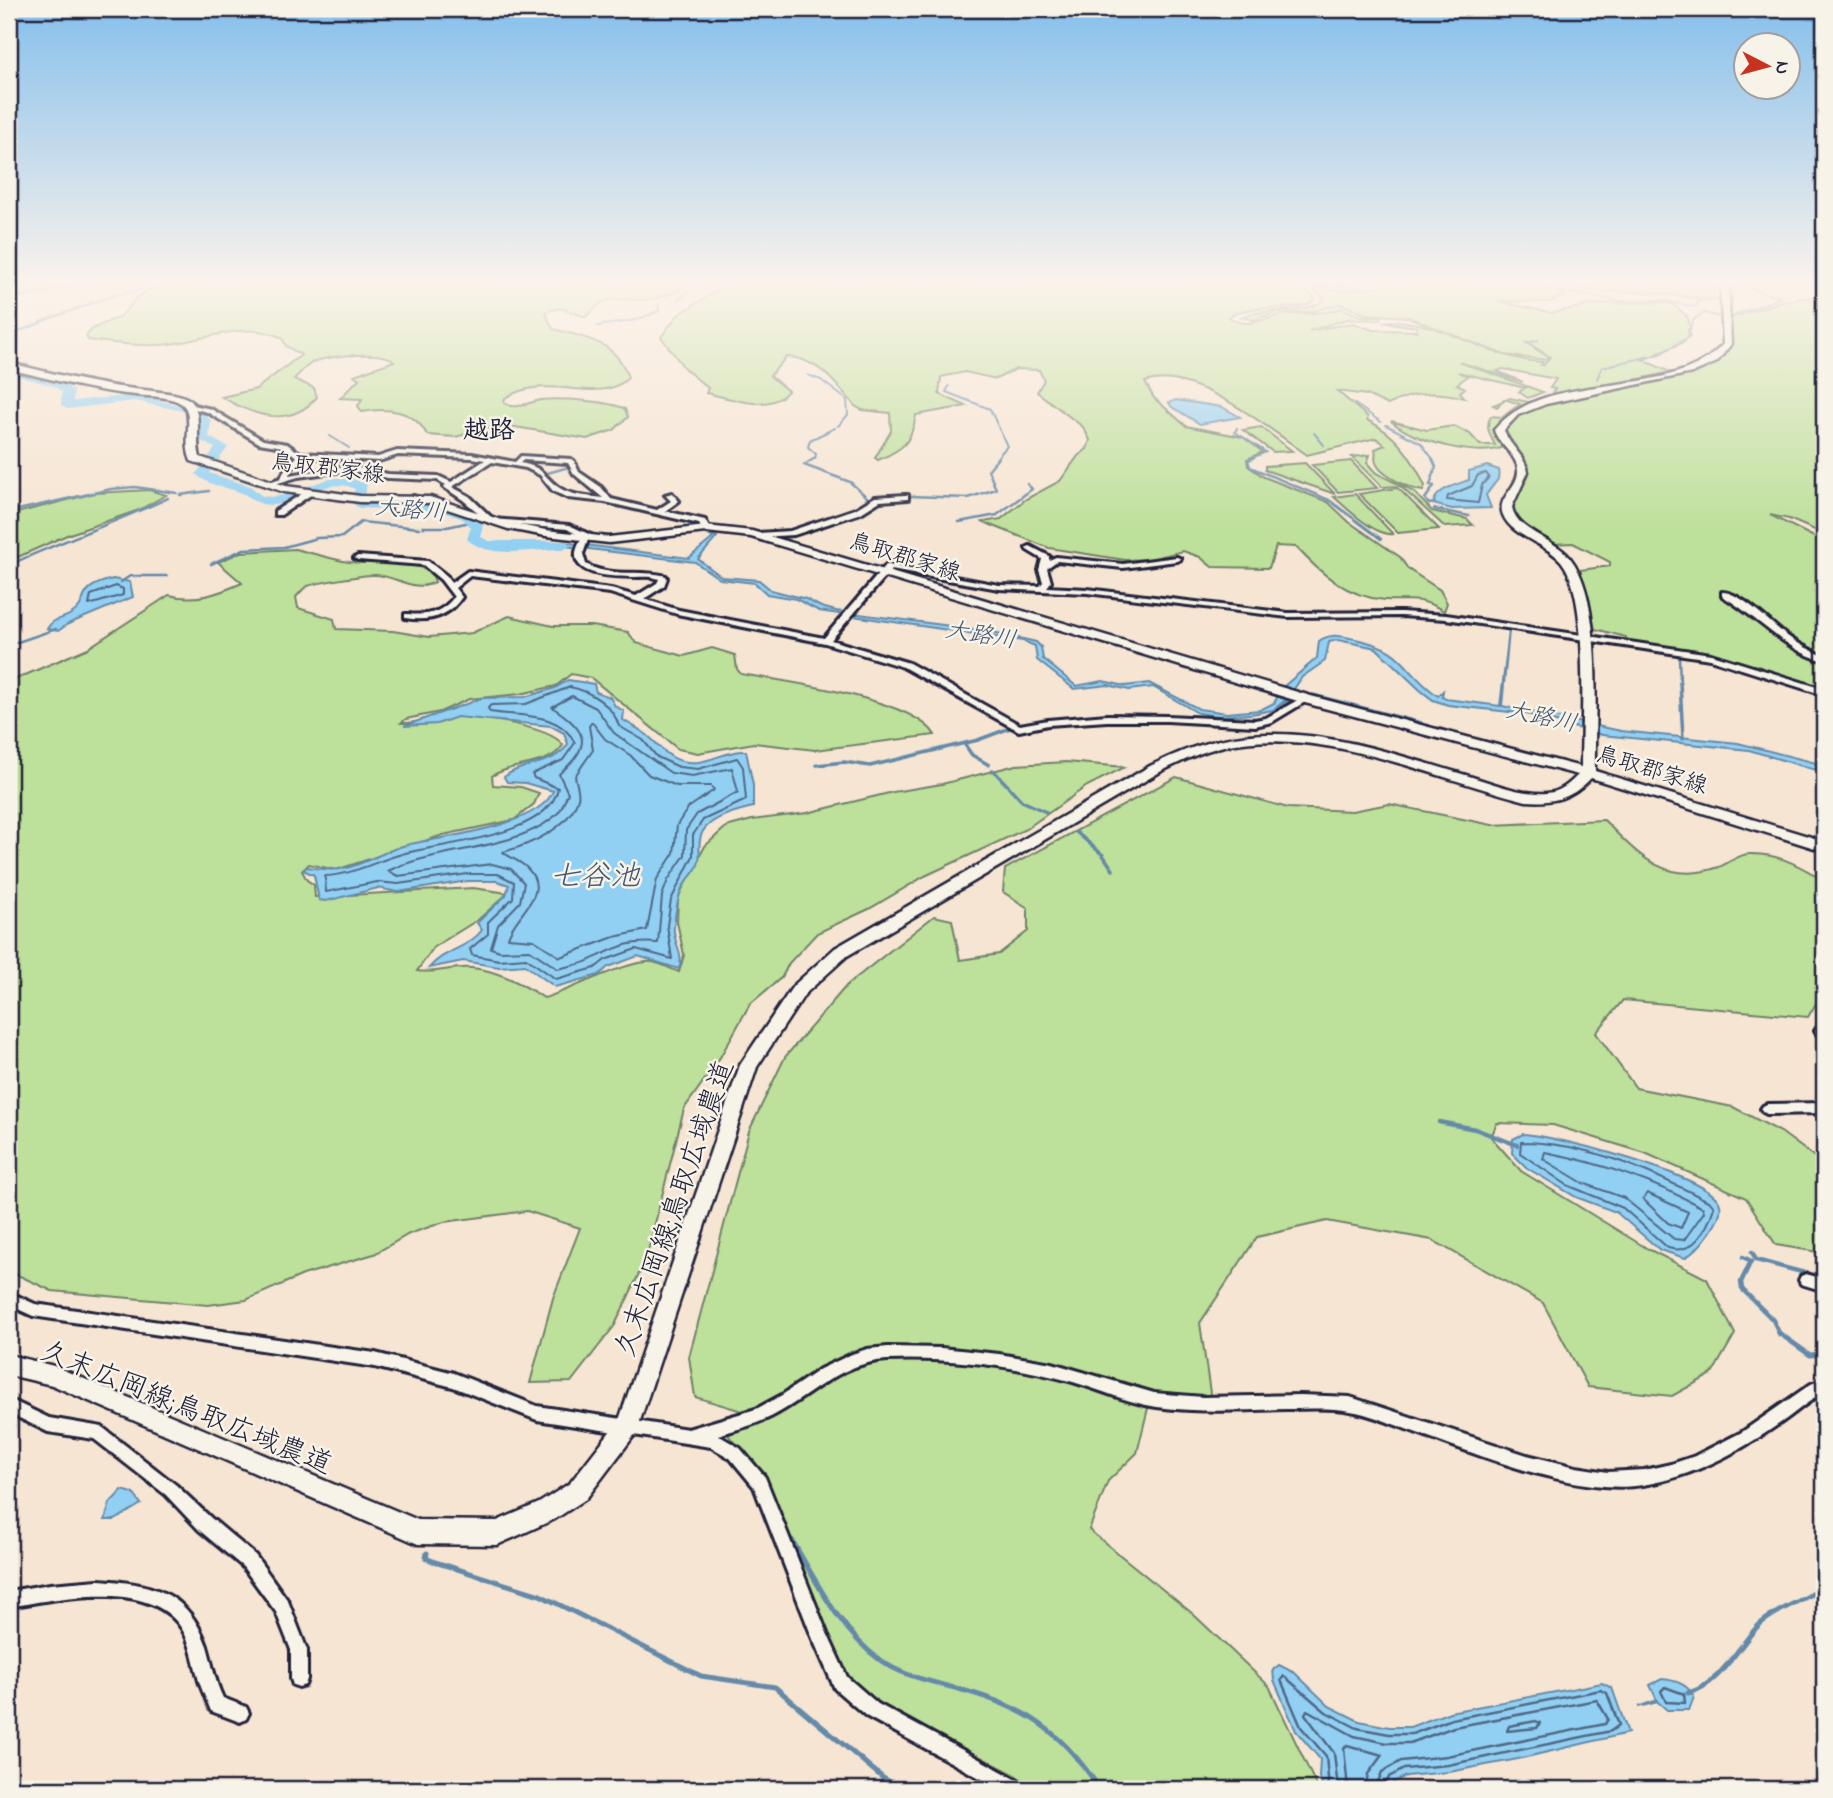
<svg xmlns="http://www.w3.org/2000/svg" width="1833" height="1798" font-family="'Indie Flower','Klee One',sans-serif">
<rect width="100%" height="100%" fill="#f6e5d3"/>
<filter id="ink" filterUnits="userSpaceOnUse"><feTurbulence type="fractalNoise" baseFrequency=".0143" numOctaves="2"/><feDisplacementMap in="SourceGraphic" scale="14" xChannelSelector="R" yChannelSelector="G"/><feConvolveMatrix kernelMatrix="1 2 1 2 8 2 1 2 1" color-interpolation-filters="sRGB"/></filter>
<g filter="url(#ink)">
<!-- green -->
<path fill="#bde09a" stroke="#70816a" stroke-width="2" d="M9,282H91L9,299Z
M162,282H679V291C670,293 661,297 652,299C621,304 611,288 586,317L560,308L545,312L553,329C585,337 618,342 628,378C598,407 549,371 505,398L504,403C517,411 528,402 541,400C560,398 610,401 625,409L628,417L614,430L587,439L503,425L455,437L427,435C415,410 387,407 362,412L358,406L362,399L340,398L359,379L354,375L394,361C383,350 332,356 316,361C308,363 300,373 294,379L314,388L317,397C290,429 253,416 222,397L256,389L301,355L286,346L282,338C244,318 199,344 159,345C136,346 111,343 88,340L86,336L92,329L121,316L138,297Z
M721,282H1369L1360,287L1305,285L1303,288L1315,299C1305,315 1247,301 1229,317C1246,330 1264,318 1282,315C1303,312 1320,316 1341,308L1361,316H1381V320L1347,319L1309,331L1353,323L1373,330L1417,331V327L1382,322C1435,315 1487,360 1543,362L1541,365H1544L1550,357L1529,343L1539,340L1526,343L1548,357L1547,360L1504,355L1408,317L1365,314L1341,304L1309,312H1277L1254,320L1241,317C1261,307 1314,315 1324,299L1312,287L1342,291L1377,287L1376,282H1527C1540,291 1555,286 1567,296L1548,302L1498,301L1551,313L1595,304L1670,302L1687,316L1691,329H1688L1689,335L1684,342L1643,360L1670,372L1564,396L1552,393L1555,389L1550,388L1556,379L1503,369L1497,371L1523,382L1459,362L1543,392L1528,398L1519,392L1525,388L1458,372L1468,376L1457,384L1465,388L1460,392L1465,398C1441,392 1415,390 1388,405L1367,395L1337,391L1368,417L1367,420C1396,434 1412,457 1425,486L1423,491C1410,489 1384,477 1377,465C1373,459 1377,456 1375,449L1385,445L1376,438L1307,455C1270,429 1192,365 1145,382L1154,398L1186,426L1243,437L1263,452L1247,459L1248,466L1264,477L1328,502L1349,522L1400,557L1408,569L1440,590L1447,603L1444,611C1416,595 1412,602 1385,600C1347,597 1320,573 1296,547L1276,546L1269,568L1212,567L1200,557L1183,551L1150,559L1125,560L1049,548L991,525L984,522L1001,519L1026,499L1060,481L1078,456L1087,449L1090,440L1083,427L1037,392L1044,380L1039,370L1016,369L996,379L965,372L941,377L939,394L966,406L916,415C911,443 904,449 878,460L875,458L891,431L890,413L862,410L855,406C836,384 817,357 786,357L770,376L788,391C770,414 730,398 706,393L708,388L685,369L661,337L678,315L720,289Z
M1559,282H1720L1721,299C1699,300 1678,295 1656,293C1622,290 1592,295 1559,282Z
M1824,288V534L1789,519L1770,515L1818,539L1824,547V658L1807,653L1776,635L1798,651L1824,660V690L1728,660L1627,644L1626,637L1595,629L1580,570L1610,566V562L1573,543L1553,544L1522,523L1511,510L1528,476L1529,467L1506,438V428L1520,415L1544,405L1706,368C1734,354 1732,347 1730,318L1779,302L1812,297Z
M1510,398L1528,402L1494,428V437L1504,447C1475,458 1413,441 1391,421L1427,430L1454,426L1470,434L1480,445H1495C1489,434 1485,426 1491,416L1502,417L1520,404L1504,399L1497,407L1493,405Z
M1261,427L1292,451L1273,452L1243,430Z
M1370,455L1367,463L1376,473L1414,492L1432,511L1467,519L1473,525L1445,527L1400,486L1382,487L1352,457Z
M1351,461L1377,488L1338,492L1312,465Z
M1305,463L1335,494L1265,470V466Z
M1397,488L1400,490L1439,529L1398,533L1359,494Z
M149,490L166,495L139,510L67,535L9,561V515L95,493Z
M1355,494L1393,534C1377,537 1347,509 1334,497Z
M295,549C313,553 331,559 349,562C371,565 429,556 435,582C413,594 395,574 373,575C363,575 316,583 308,586C304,587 300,593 296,597L298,608L334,619L336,629L393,631L429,637L472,633L509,616L553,626H592L628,632L636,643L684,656L712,648L735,655L737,669L741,674C784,681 914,699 935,735L815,750L754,743L698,753L678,749L591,678L571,674L556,686L520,694L469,699L440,712L406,719L401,723C417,724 429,718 444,716C468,714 551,726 563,745C551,767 512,762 492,776L493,785L521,787L539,793L534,804L514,820L443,835L336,870L309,864L302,871L307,880L314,885L315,897L473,888L508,893L479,919L434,947L417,971C436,974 453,966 472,968C498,970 523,984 544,998C572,990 629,959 653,962C662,964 671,969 679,972L684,955L677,922L678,897L705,846L726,827L752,820L807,813L893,792L942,784L1016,765L1066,762L1125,767L1087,786L1026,829L925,876L869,909L817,933L789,963L782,977L750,1004L718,1061L684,1109L646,1259L615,1325L571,1382L530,1383L553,1298L580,1228L527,1211L444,1222L409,1234L374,1254L303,1275L246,1300L208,1305L52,1291L9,1271V682L88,648L169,595C196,602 217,594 242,583L218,562L241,552Z
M1176,777L1288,808L1352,811L1389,804L1492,825L1604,820C1638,855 1666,886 1719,867C1729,863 1739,854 1749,854C1779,853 1799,866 1824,880V990L1808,1017L1623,1000L1596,1033L1636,1088L1733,1107L1781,1132L1824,1164V1253L1776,1245L1746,1198L1645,1153L1553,1125L1497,1123L1491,1137L1521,1171L1648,1249L1707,1279L1735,1334L1712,1374L1672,1396L1588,1387L1543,1303L1432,1240L1327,1221L1257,1237L1200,1323L1211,1400L1161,1397L1059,1366L886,1351L752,1414L695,1397L689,1357L749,1131L785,1057L847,985L934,916L952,920L960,960L999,954L1028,931V908L1003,892L1005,869Z
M878,1359L1010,1366L1037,1371L1149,1404L1137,1453L1108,1481L1089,1530L1193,1614L1269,1686L1318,1789H1033L1014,1774L878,1705L843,1670L769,1487L729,1436L730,1431L834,1373Z"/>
<!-- water -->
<path fill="#92d0f3" stroke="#658aa9" stroke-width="2" d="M1176,400L1222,407L1240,417L1200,424L1172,407L1169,403Z
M1487,466L1499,470L1498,479L1486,495L1491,508L1452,509L1433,504C1436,489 1455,485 1469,480V471Z
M703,532L717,537L698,559L722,577L759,580L771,590L806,599L821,607L836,611L989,631L1036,642L1041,647L1043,659L1076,686L1103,681L1125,686L1149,683L1199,709L1227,713L1260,710L1274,703L1283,687L1317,658L1319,641C1331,633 1341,636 1355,639C1407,649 1401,670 1438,696L1443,691L1442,697L1446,699L1500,706L1509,631L1502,706L1621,731L1738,743L1824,765V770L1812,769L1749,750L1602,735L1527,714L1448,705L1433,700L1420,690L1376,648L1338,640L1329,642L1325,661L1302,677L1288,698L1273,710L1251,714L1219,716L1198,713L1153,687L1129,690L1108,685L1074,689L1037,660L1035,646L1023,641L819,611L796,599L767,594L755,583L720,579L695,562L540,543L561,542L689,558L713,538Z
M113,579L130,582L133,597L68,624L58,631L47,629C52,618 62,620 71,614C91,602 73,588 113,579Z
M568,680L594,684L596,692L610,697L615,706L624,711L623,720C631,725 640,729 647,735C665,750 670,764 698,762C715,760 728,750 746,751L753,785V807C736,811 702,819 700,840C698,850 702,857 697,867C693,875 685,881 682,889C677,900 675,915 674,926C672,942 685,953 679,969L638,956L608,967L599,975L555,987L525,965L499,967L463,961L429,968C445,949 469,948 482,930L477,923L506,895L509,885L497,881H468L398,892L378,888L326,901L319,900L314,875L303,870L307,867C318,868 330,871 340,869C363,866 383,851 406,845C440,837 539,827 553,791L525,783L507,782L504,777C524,761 553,767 568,744L564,733L551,726L457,717L437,724L404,726L483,698L525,697L555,688Z
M1523,1134C1557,1136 1704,1174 1719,1202C1727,1217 1698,1250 1685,1258L1660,1250L1616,1212L1576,1197L1527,1168L1512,1153L1513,1139Z
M122,1490L133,1493L141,1504L115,1520H105L110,1503Z
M1279,1665L1295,1673L1329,1706L1359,1721L1389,1727H1410L1450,1712L1602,1683L1612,1688L1628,1733L1518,1759L1449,1772L1406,1776L1394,1782L1389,1789H1323L1319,1777L1320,1759L1296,1731L1274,1680L1273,1670Z
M1662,1679C1675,1680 1688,1684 1694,1697L1689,1710H1667L1658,1702L1638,1707L1657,1700L1650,1685Z"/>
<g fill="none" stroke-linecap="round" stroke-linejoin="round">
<!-- shore-far1 -->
<path stroke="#4f6885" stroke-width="2" d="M1486,473L1489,477L1482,485L1478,503L1447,500L1448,496L1472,486L1478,475Z
M116,586L123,589V595L89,605L91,595Z
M570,687C590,691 613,705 619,726L643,740L657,757L679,767L698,769L737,758L743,767L746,800L703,820L693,835V856L671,900L667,925L672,959L636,949L605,960L595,968L556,979L526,958L499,960L472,955L470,949L488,934V922L513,898L514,882L498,874H468L398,884L377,882L326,892L325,876C353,875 376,861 402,854C443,843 549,837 558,788L534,778L532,774L563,760L575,743C559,711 521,717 490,712L488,708L491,705L526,704Z
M572,696L596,708L614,733L671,773L692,776L732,768L738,792L697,814L686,830L685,855L668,880L662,896L658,943C627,940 617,948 590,960C581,965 568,966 558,969L530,950L500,951L491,948L498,925L520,902L524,883L511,869L492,864L398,876L388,871C435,847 520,851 558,813C563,808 565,799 568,793L559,774C594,745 587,730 552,707Z
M592,722L605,739L630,755L649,775L677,786H711L714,790L688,808L677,825L674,853L657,879L647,930L614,937L560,957L534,940L508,938C514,914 553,894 527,868C520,861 510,858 503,852C530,845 570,828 578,798C580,792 576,783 575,776L593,750L589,726Z
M1521,1142C1587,1142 1652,1172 1710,1202L1714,1207C1708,1228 1694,1256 1668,1248L1623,1208L1567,1185L1520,1153Z
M1545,1152C1601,1163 1653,1181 1703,1208L1704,1212L1684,1240L1674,1239L1624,1198L1583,1183L1543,1159Z
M1647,1193L1688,1212L1681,1228L1668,1223L1643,1199Z"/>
<!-- shore -->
<path stroke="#4f6885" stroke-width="2.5" d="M1665,1687L1684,1694L1685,1703L1666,1702L1661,1691Z
M1536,1721L1540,1723L1537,1728L1507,1731L1509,1726Z
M1329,1789L1326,1756L1301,1727L1281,1680L1284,1676L1326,1712L1357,1728L1389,1734H1412L1452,1719L1601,1690L1607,1693L1619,1725L1611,1731L1448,1765L1404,1769L1389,1777L1384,1789
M1338,1789L1334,1753L1305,1714L1307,1710L1354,1736L1387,1743H1410L1454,1727L1597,1700L1608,1719L1605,1724L1447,1756L1401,1761L1382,1772L1375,1789
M1348,1789L1344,1748L1347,1745L1382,1755L1368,1774L1365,1789"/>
<!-- stream-far4 -->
<path stroke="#658aa9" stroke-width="2" d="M1529,282L1537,287L1619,301L1663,300L1695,307L1699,301L1721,300
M1753,283L1761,282
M677,300L690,290V282
M1732,301L1733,289
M1735,315L1780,298L1749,288
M40,322L115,295L150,288L159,282
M1692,325L1693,320L1704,313L1721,317
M598,326L636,320L659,311V304
M9,335L41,323
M808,375L821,380L847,400L848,415L838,426
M1597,379L1602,367L1660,354L1690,336L1689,330
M949,386L946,392L990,409L1007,446L996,459
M1355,404L1381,422
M1386,425L1421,443L1433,459
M1237,428L1235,432L1266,452L1249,459
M1314,433L1324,445
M330,436L349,448
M815,459L816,454L808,447L810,440L835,428"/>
<!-- stream-far3 -->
<path stroke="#658aa9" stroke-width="2.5" d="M815,458L804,465L850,482L870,500
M1253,458L1248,460L1250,467L1329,500L1381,539
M1432,458L1436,467L1430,485L1434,486L1425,499L1429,504L1435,503
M544,474L569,467
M180,495L209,491
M910,496L968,498L996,489L988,470L998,458
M1434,509L1469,516
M9,512L111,489L135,487L177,493
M959,522L997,515L1032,489L1027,484
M423,527H447L470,522
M613,542L666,537
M211,564L244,549L284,547L317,538L342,537L361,522L419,528
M9,565C62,541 116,522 168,498
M891,570L933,578
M121,582L130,576H167
M9,645L56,629
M1679,656L1680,684"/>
<!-- stream-far2 -->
<path stroke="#658aa9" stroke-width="3.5" d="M1680,682L1683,739
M1313,695L1421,723
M1191,717L1212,718
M1240,719L1267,718L1288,701L1286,698
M1022,724L1068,719
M965,745L972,755L989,765
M817,765L844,762L870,766L978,740L1010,728
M993,770L1022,801L1046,812
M1076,832L1103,855L1113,870"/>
<!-- stream-far1 -->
<path stroke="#658aa9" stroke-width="4.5" d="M1439,1122L1475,1129L1517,1145
M1752,1252L1756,1260L1824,1278
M1743,1257L1751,1261L1741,1282L1742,1289L1773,1320L1780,1335"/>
<!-- stream -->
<path stroke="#658aa9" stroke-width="5" d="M1779,1333L1810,1355L1824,1354
M792,1540C816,1581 841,1632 880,1660C902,1676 930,1681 955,1688C1024,1706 1060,1729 1100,1789
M427,1553L426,1558L435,1562L540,1595L701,1676L775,1687L883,1778L903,1789
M1688,1693C1720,1685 1737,1648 1758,1626C1772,1612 1806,1598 1824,1588"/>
<!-- river -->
<path fill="#92d0f3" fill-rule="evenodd" d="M9,368L62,382L74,391L73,401L135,395L188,407L182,411L135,401L67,409L61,405L62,392L54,386L9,374Z
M192,408H200L211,421L209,437L228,447L209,473L250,486L262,496C302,502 323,463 367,484L364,500L367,501C407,504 450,494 483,523L481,537L489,541H565L572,545L565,549C536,548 490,561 467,539L471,527L463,519L440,511L359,508L350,501L355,489C326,475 300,506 271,505C255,505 249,494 236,491C222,486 207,485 196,474L215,448L197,439L199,421L190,410Z"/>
<defs>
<path id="street" d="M189,404L211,409L263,440L287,444L300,453L378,457L397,451L472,454L515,462L521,456L571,459L574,461L579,472L601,487L611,499L657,510L671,501L665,495L672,493L679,501L665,511L705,520L710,529L703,531L699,524L605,502L568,498L553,491L540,475L526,468L492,462L452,487L469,496L491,517L492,519L488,521L463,500L445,488L443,487L446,485L437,480L388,478L349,470L298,477L268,486L264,484L266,483L281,478L286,467L297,457L283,447L259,443L207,412L187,407V405ZM398,455L472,458L485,460L451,482L438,476L388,474L349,466L289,475L291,469L304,457L379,461ZM523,460L568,463L574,474L603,498C589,496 571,496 558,487C542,475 544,467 520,463Z
M308,490L315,492L281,515H275V511Z
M905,495H908V499L880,501L861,513L794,535L758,537L754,535L758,533L790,531L855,509L875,497Z
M413,496L420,498L399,512H393V508Z
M492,519L569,525L593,536V540H588L583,554L586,564C609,578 640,569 666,576L667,578L664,586L644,599L679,610L824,638L886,565H889L999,585L1040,586L1043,582L1039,570L1042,559L1027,550L1026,548L1030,546L1049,556V560L1056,557L1123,564L1177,557L1181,559L1177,561L1123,568L1057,561L1047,568L1051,582L1047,587L1087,589L1288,613L1401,612L1446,615L1711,654L1824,689V695L1710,659L1446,619L1401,616L1288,617L1087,593L999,589L891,570L831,640L909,663L1020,725L1048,720L1107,715L1167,716L1255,720L1266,718L1303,697L1306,696L1310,699L1272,722L1255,726L1167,721H1107L1048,725L1019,731L903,667L825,643L677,614L610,593L470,576L455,588L462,597C449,617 428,622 405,618V614H408C427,616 442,613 454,597L441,580L423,565L358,560L354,558L358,556L428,561L447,576L451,583L468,571L611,589L636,596L657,583L659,579L652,577C634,576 572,582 576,552C577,547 580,541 582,537L567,529L495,523L491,521Z
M1722,592C1741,592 1770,623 1786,635C1798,644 1810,650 1824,656V661C1784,650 1757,616 1722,596Z
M1821,1027L1824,1028V1037L1817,1034L1815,1031L1817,1028Z
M1824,1103V1113L1767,1114L1763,1112L1761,1109L1763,1106L1767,1104Z
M1806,1274L1824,1279V1291L1801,1284L1799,1280L1801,1276Z
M9,1292L35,1304L375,1353L454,1373L537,1406L688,1429L756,1409L782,1395L820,1369L852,1354L867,1349L888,1347L941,1348L999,1354L1052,1363L1154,1393L1203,1397L1301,1395L1350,1397L1527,1455L1576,1467L1608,1472L1644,1470L1671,1464L1695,1456L1742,1432L1811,1384L1824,1379V1393C1807,1401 1792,1416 1776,1426C1737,1453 1691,1477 1643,1485C1573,1496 1473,1452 1406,1429C1388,1422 1369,1414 1350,1411C1330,1407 1307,1409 1286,1409C1243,1410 1200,1413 1157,1407C1128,1403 1101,1390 1073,1382C1018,1366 945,1357 887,1360C841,1363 816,1392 778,1413C759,1424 738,1429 718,1435L740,1448L765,1477L827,1633L847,1677L878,1704L1023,1783L1026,1789H1000L866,1716L835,1689L812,1637L754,1487L730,1458L711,1447L537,1420L453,1387L375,1367L33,1316L9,1305Z
M9,1399L49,1418L102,1427L176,1485L211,1518L255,1555L288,1601L307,1650V1679L305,1685L299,1687L293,1685L291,1679V1650L276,1612L243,1567L199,1530L166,1495L94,1439L48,1432L9,1413Z
M98,1580C151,1583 188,1591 207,1646C212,1663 215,1682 223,1698L246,1707L249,1713L246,1719L240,1722L211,1711C207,1701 202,1691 199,1681C194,1664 192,1645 182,1629C150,1578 58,1599 9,1607V1591L50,1584Z"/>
<path id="secondary" d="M1720,282H1728L1731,344L1717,362L1692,373L1546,404L1518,415L1504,430C1509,446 1525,455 1528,472L1512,507C1517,533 1557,539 1571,559C1604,602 1594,716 1595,771L1824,841V851L1591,778C1571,799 1554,803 1526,801C1433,778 1322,725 1224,746C1202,751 1180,762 1160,772L847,956L805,994L757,1067L636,1433L586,1499L555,1519L497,1545L418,1544L52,1385L9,1375V1355L54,1366L418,1520L497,1521L539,1503L570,1483L619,1420L740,1065L793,986L835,948L1150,766C1188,747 1224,735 1267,734C1332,732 1398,755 1459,773C1488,781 1518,795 1547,793C1560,792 1569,784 1578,775L1301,702L751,537L706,532L609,543L546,536L508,529L429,503L360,502L284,492L191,461C183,443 192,423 186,409C180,395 148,397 135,395C92,391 51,379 9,369V363C57,374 103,387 153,391C164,393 180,393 190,400C203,411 195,441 200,457L286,486L360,496L430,497L514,524L546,530L609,537L706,526L752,531L1311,696L1581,767C1581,720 1590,596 1561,561C1546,543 1512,537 1503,515C1496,498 1518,488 1518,471C1518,455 1498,445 1494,430C1548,365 1672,404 1723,344Z"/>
</defs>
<!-- street casing -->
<use href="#street" stroke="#22223b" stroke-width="6"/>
<!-- secondary casing -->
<use href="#secondary" stroke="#22223b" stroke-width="5"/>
<!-- street -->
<use href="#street" fill="#f7f3e8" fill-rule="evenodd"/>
<!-- secondary -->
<use href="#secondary" fill="#f7f3e8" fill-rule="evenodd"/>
</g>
</g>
<!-- sky -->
<linearGradient id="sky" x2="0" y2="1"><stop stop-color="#85bfec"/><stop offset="0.53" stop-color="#fbf3eb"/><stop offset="1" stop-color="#fbf3eb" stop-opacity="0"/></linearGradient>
<rect width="1833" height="534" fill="url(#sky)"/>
<g text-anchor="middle" stroke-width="5" stroke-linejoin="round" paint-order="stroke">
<!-- far-street labels -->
<g font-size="23" fill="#22223b" stroke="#f7f3e8">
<text transform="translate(328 467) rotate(7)" y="8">鳥取郡家線</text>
<text transform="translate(905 556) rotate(17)" y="8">鳥取郡家線</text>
<text transform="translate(1652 769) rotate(17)" y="8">鳥取郡家線</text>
</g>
<!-- far-water labels -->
<g font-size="24" font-style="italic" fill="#445672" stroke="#f7f3e8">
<text transform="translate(411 509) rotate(5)" y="8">大路川</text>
<text transform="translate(981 634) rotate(9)" y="8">大路川</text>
<text transform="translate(1542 716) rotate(12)" y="8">大路川</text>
</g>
<!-- far-quarter labels -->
<g font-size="26" font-weight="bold" fill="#22223b" stroke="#f7f3e8">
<text x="489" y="438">越路</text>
</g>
<!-- street labels -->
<g font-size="28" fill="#22223b" stroke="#f7f3e8">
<text transform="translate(673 1208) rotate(-71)" y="10">久末広岡線;鳥取広域農道</text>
<text transform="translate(187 1406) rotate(22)" y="10">久末広岡線;鳥取広域農道</text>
</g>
<!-- water labels -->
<g font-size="30" font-style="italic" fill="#445672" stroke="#f7f3e8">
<text x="595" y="885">七谷池</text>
</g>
</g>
<!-- margin -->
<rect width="1833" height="1798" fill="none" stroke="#f7f3e8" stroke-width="35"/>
<rect x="18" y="18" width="1798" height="1763" fill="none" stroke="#22223b" stroke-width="2.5" filter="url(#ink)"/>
<!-- north arrow -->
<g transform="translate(1767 66) rotate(96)"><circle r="33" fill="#f7f3e8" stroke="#a29fa3" stroke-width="2"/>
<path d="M0-5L12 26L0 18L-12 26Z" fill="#c8321e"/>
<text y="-10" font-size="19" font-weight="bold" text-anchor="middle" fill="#22223b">N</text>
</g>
</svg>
